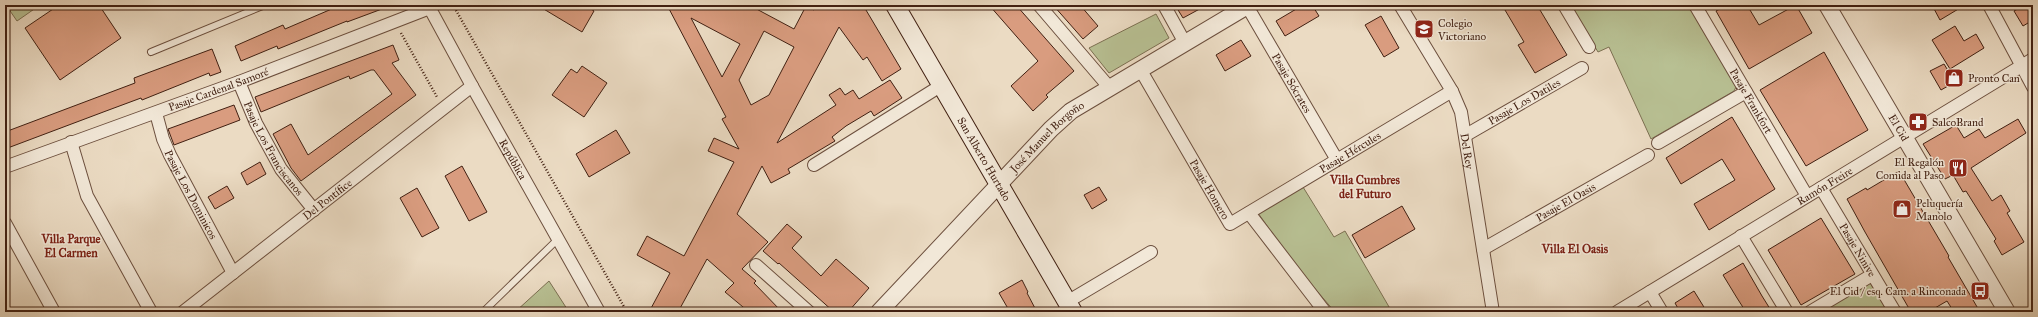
<svg xmlns="http://www.w3.org/2000/svg" width="2038" height="317" font-family="'IM FELL Great Primer',serif">
<rect width="100%" height="100%" fill="#ebdbc3"/>
<filter id="stains"><feTurbulence type="fractalNoise" baseFrequency=".005" numOctaves="4"/><feColorMatrix values="0 0 0 0 .2 0 0 0 0 .09 0 0 0 0 .02 0 0 0 .5 -.17"/></filter>
<radialGradient id="worn" r=".72"><stop offset=".6" stop-color="#630" stop-opacity="0"/><stop offset="1" stop-color="#630" stop-opacity=".3"/></radialGradient>
<!-- green -->
<path fill="#b8c093" stroke="#7c7052" d="M6,5H40L17,21Z
M1570,5H1690L1737,85L1734,91L1651,139L1609,47L1598,52Z
M1156,14L1169,38L1109,73L1089,48Z
M1303,187L1334,237L1345,231L1392,312H1335L1298,269L1258,213Z
M549,281L569,312H515Z
M1869,281L1888,312H1818Z"/>
<!-- building -->
<path fill="#d99c7f" stroke="#412012" fill-rule="evenodd" d="M59,5H99L121,38L60,80L25,28Z
M341,5L390,6L347,22V21L278,49L277,46L241,61L235,46L283,25L285,29Z
M537,5H585L594,11L582,32Z
M667,5H749L794,29L806,6L814,10L816,5H863L901,69L882,81L867,57L863,60L839,27L777,143L836,105L829,95L840,88L845,95L853,90L859,99L890,80L902,98L874,116L871,111L846,126L832,137L835,141L788,169L790,173L771,183L762,166L737,214L768,242L742,269L756,281L754,283L782,312H749L725,292L734,283L707,259L678,312H649L670,273L637,255L647,236L684,256L734,162L708,151L714,138L739,149L722,119L726,117ZM691,18L740,44L722,77ZM764,31L794,47L769,95L751,105L739,80Z
M989,5H1016L1074,71L1046,95L1048,97L1033,111L1011,86L1038,61Z
M1053,5H1080L1098,26L1083,39Z
M1175,5H1207L1183,18Z
M1303,5H1312L1319,16L1285,36L1276,21Z
M1502,5H1537L1567,55L1535,73L1518,45L1524,42Z
M1727,5H1747L1759,25L1796,5L1812,33L1749,69L1716,11Z
M1932,5H1965L1940,20Z
M2025,5H2033V20L2023,26L2014,11Z
M1381,16L1399,48L1384,57L1365,25Z
M1955,26L1964,41L1976,34L1984,48L1950,69L1932,40Z
M1241,40L1251,56L1225,71L1216,55Z
M393,45L399,60L392,63L416,95L301,181L291,168L273,134L291,124L308,155L392,94L374,70H371L350,79L349,76L261,112L255,97Z
M212,49L221,72L210,76L209,73L142,100L141,98L106,111L5,149V132L135,83L134,78Z
M1824,52L1868,130L1806,166L1760,90Z
M1944,64L1955,82L1941,90L1930,71Z
M582,66L607,83L584,117L552,95L571,69L577,73Z
M234,105L240,120L174,145L168,129Z
M1732,117L1775,189L1709,230L1694,204L1735,180L1722,159L1681,184L1666,158Z
M2018,119L2026,133L1971,168L1992,201L2001,195L2010,211L2007,213L2024,242L2002,255L1994,241L1996,239L1966,191L1963,192L1953,175L1945,179L1923,144L1956,125L1964,138L1979,129L1985,138Z
M616,130L630,153L589,177L576,154Z
M260,162L266,174L247,185L241,173Z
M462,166L487,212L469,221L445,176Z
M1899,171L1949,256L1948,257L1980,312H1954L1947,301L1928,312H1911L1865,232L1847,199L1866,188L1867,190Z
M227,186L234,198L215,209L208,197Z
M1099,187L1107,200L1092,209L1084,195Z
M417,188L439,228L422,237L400,198Z
M1402,206L1415,229L1365,258L1352,235Z
M1821,218L1855,274L1801,305L1768,250Z
M787,224L802,237L792,248L821,276L836,259L869,288L848,312H834L779,263L778,264L763,251Z
M1743,263L1762,296L1772,312H1746L1737,298L1723,275Z
M1022,280L1028,292L1027,293L1037,312H1010L999,293Z
M1694,291L1707,312H1680L1675,303Z"/>
<g fill="none" stroke-linecap="round" stroke-linejoin="round">
<defs>
<path id="service" d="M151,52L265,5
M483,312L558,239"/>
<g id="minor">
<path id="s1" d="M428,5L472,86L599,312"/>
<path d="M1039,5L1109,87"/>
<path d="M1164,5L1185,43"/>
<path id="s2" d="M1400,5L1452,91L1461,112L1493,312"/>
<path d="M1564,5L1589,47"/>
<path id="s3" d="M1695,5L1807,196"/>
<path d="M1989,5L2033,87"/>
<path id="s4" d="M1247,6L1337,160"/>
<path id="s5" d="M1140,69L1230,224L1452,91"/>
<path id="s6" d="M239,82L256,123L281,169L314,210"/>
<path id="s7" d="M156,113L163,139L170,155L233,273"/>
<path id="s8" d="M1466,135L1582,68"/>
<path d="M71,142L87,196L151,312"/>
<path d="M1658,143L1746,92"/>
<path d="M814,165L942,85"/>
<path id="s9" d="M5,167L239,82L430,8"/>
<path id="s10" d="M1821,188L1895,312"/>
<path d="M1249,213L1325,312"/>
<path d="M5,223L54,312"/>
<path d="M1741,236L1787,312"/>
<path id="s11" d="M1483,249L1648,155"/>
<path d="M756,265L809,312"/>
<path d="M1650,292L1662,312"/>
<path d="M1067,302L1151,252"/>
<path id="s12" d="M183,312L472,86"/>
<path id="s13" d="M1617,312L2033,59"/>
<path d="M1810,312L1872,275"/>
</g>
<g id="tertiary">
<path id="s14" d="M1827,5L2007,312"/>
<path id="s15" d="M879,312L1051,129L1071,111L1249,5"/>
</g>
<g id="secondary">
<path id="s16" d="M895,5L1073,312"/>
</g>
</defs>
<!-- service casing -->
<use href="#service" stroke="#6c4f3e" stroke-width="8"/>
<!-- minor casing -->
<use href="#minor" stroke="#6c4f3e" stroke-width="14"/>
<!-- tertiary casing -->
<use href="#tertiary" stroke="#6c4f3e" stroke-width="18"/>
<!-- secondary casing -->
<use href="#secondary" stroke="#412012" stroke-width="20"/>
<!-- path -->
<path stroke="#412012" stroke-width="2.5" stroke-dasharray="1 2" stroke-linecap="butt" d="M453,5L627,312
M401,33L437,97"/>
<!-- service -->
<use href="#service" stroke="#f2e8d8" stroke-width="6"/>
<!-- minor -->
<use href="#minor" stroke="#f2e8d8" stroke-width="12"/>
<!-- tertiary -->
<use href="#tertiary" stroke="#f2e8d8" stroke-width="16"/>
<!-- secondary -->
<use href="#secondary" stroke="#f2e8d8" stroke-width="18"/>
</g>
<!-- icons -->
<defs>
<symbol id="school-square" viewBox="-11 -11 22 22"><rect x="-9" y="-9" width="18" height="18" rx="4" fill="#8f2418" stroke="#f2e8d8"/><path d="M0-5L7-2L0 1L-7-2ZM-4 1L0 2.5L4 1V4Q0 6-4 4Z" fill="#fff"/></symbol>
<symbol id="shop-square" viewBox="-11 -11 22 22"><rect x="-9" y="-9" width="18" height="18" rx="4" fill="#8f2418" stroke="#f2e8d8"/><path d="M-5-2.5h2.3a2.7 3.5 0 0 1 5.4 0H5L5.5 6h-11ZM-1.5-2.5h3a1.5 2.3 0 0 0-3 0Z" fill="#fff"/></symbol>
<symbol id="pharmacy-square" viewBox="-11 -11 22 22"><rect x="-9" y="-9" width="18" height="18" rx="4" fill="#8f2418" stroke="#f2e8d8"/><path d="M-2-6h4v4h4v4h-4v4h-4v-4h-4v-4h4Z" fill="#fff"/></symbol>
<symbol id="restaurant-square" viewBox="-11 -11 22 22"><rect x="-9" y="-9" width="18" height="18" rx="4" fill="#8f2418" stroke="#f2e8d8"/><path d="M-5-6h1v4h1v-4h1v4h1v-4h1v5L-1.5 .5V6h-2V.5L-5-1ZM5-6V6H3V1.5H1.5Q1.5-4 5-6Z" fill="#fff"/></symbol>
<symbol id="bus-square" viewBox="-11 -11 22 22"><rect x="-9" y="-9" width="18" height="18" rx="4" fill="#8f2418" stroke="#f2e8d8"/><path d="M-5-6H5V4H4V6H2V4H-2V6H-4V4H-5ZM-3.5-4V0h7V-4ZM-3.5 1.2v1.5H-2V1.2ZM2 1.2v1.5H3.5V1.2Z" fill="#fff"/></symbol>
</defs>
<g fill-rule="evenodd">
<use href="#school-square" x="1413" y="18" width="22" height="22"/>
<use href="#shop-square" x="1943" y="67" width="22" height="22"/>
<use href="#pharmacy-square" x="1907" y="111" width="22" height="22"/>
<use href="#restaurant-square" x="1947" y="157" width="22" height="22"/>
<use href="#shop-square" x="1891" y="198" width="22" height="22"/>
<use href="#bus-square" x="1969" y="280" width="22" height="22"/>
</g>
<g text-anchor="middle" stroke-width="3" stroke-linejoin="round" paint-order="stroke">
<!-- poi labels -->
<g font-size="11" fill="#412012" stroke="#f2e8d8" text-anchor="start">
<text x="1438" y="27">Colegio<tspan x="1438" dy="13">Victoriano</tspan></text>
<text x="1968" y="82">Pronto Can</text>
<text x="1932" y="126">SalcoBrand</text>
<text x="1944" y="166" text-anchor="end">El Regalón<tspan x="1944" dy="13">Comida al Paso</tspan></text>
<text x="1916" y="207">Peluquería<tspan x="1916" dy="13">Manolo</tspan></text>
<text x="1966" y="295" text-anchor="end">El Cid / esq. Cam. a Rinconada</text>
</g>
<!-- street labels -->
<g font-size="11" fill="#412012" stroke="#f2e8d8">
<text dy="4" stroke="none"><textPath href="#s4" startOffset="89">Pasaje Sócrates</textPath></text>
<text dy="4" stroke="none"><textPath href="#s9" startOffset="227">Pasaje Cardenal Samoré</textPath></text>
<text dy="4" stroke="none"><textPath href="#s3" startOffset="111">Pasaje Frankfort</textPath></text>
<text dy="4" stroke="none"><textPath href="#s8" startOffset="67">Pasaje Los Datiles</textPath></text>
<text dy="4" stroke="none"><textPath href="#s14" startOffset="142">El Cid</textPath></text>
<text dy="4" stroke="none"><textPath href="#s15" startOffset="243">José Manuel Borgoño</textPath></text>
<text dy="4" stroke="none"><textPath href="#s6" startOffset="75">Pasaje Los Franciscanos</textPath></text>
<text dy="4" stroke="none"><textPath href="#s2" startOffset="163">Del Rey</textPath></text>
<text dy="4" stroke="none"><textPath href="#s5" startOffset="319">Pasaje Hércules</textPath></text>
<text dy="4" stroke="none"><textPath href="#s16" startOffset="178">San Alberto Hurtado</textPath></text>
<text dy="4" stroke="none"><textPath href="#s1" startOffset="176">República</textPath></text>
<text dy="4" stroke="none"><textPath href="#s13" startOffset="243">Ramón Freire</textPath></text>
<text dy="4" stroke="none"><textPath href="#s5" startOffset="139">Pasaje Homero</textPath></text>
<text dy="4" stroke="none"><textPath href="#s7" startOffset="89">Pasaje Los Dominicos</textPath></text>
<text dy="4" stroke="none"><textPath href="#s12" startOffset="183">Del Pontífice</textPath></text>
<text dy="4" stroke="none"><textPath href="#s11" startOffset="95">Pasaje El Oasis</textPath></text>
<text dy="4" stroke="none"><textPath href="#s10" startOffset="72">Pasaje Ninive</textPath></text>
</g>
<!-- neighbourhood labels -->
<g font-size="12" font-weight="bold" fill="#7a1f14" stroke="#f2e8d8">
<text x="1365" y="184">Villa Cumbres<tspan x="1365" dy="14">del Futuro</tspan></text>
<text x="71" y="243">Villa Parque<tspan x="71" dy="14">El Carmen</tspan></text>
<text x="1575" y="253">Villa El Oasis</text>
</g>
</g>
<!-- margin -->
<rect width="2038" height="317" fill="none" stroke="#ebdbc3" stroke-width="20"/>
<rect x="6" y="6" width="2026" height="305" fill="none" stroke="#412012" stroke-width="2"/>
<rect x="10" y="10" width="2018" height="297" fill="none" stroke="#412012"/>
<rect width="100%" height="100%" filter="url(#stains)"/>
<rect width="100%" height="100%" fill="url(#worn)"/>
</svg>
